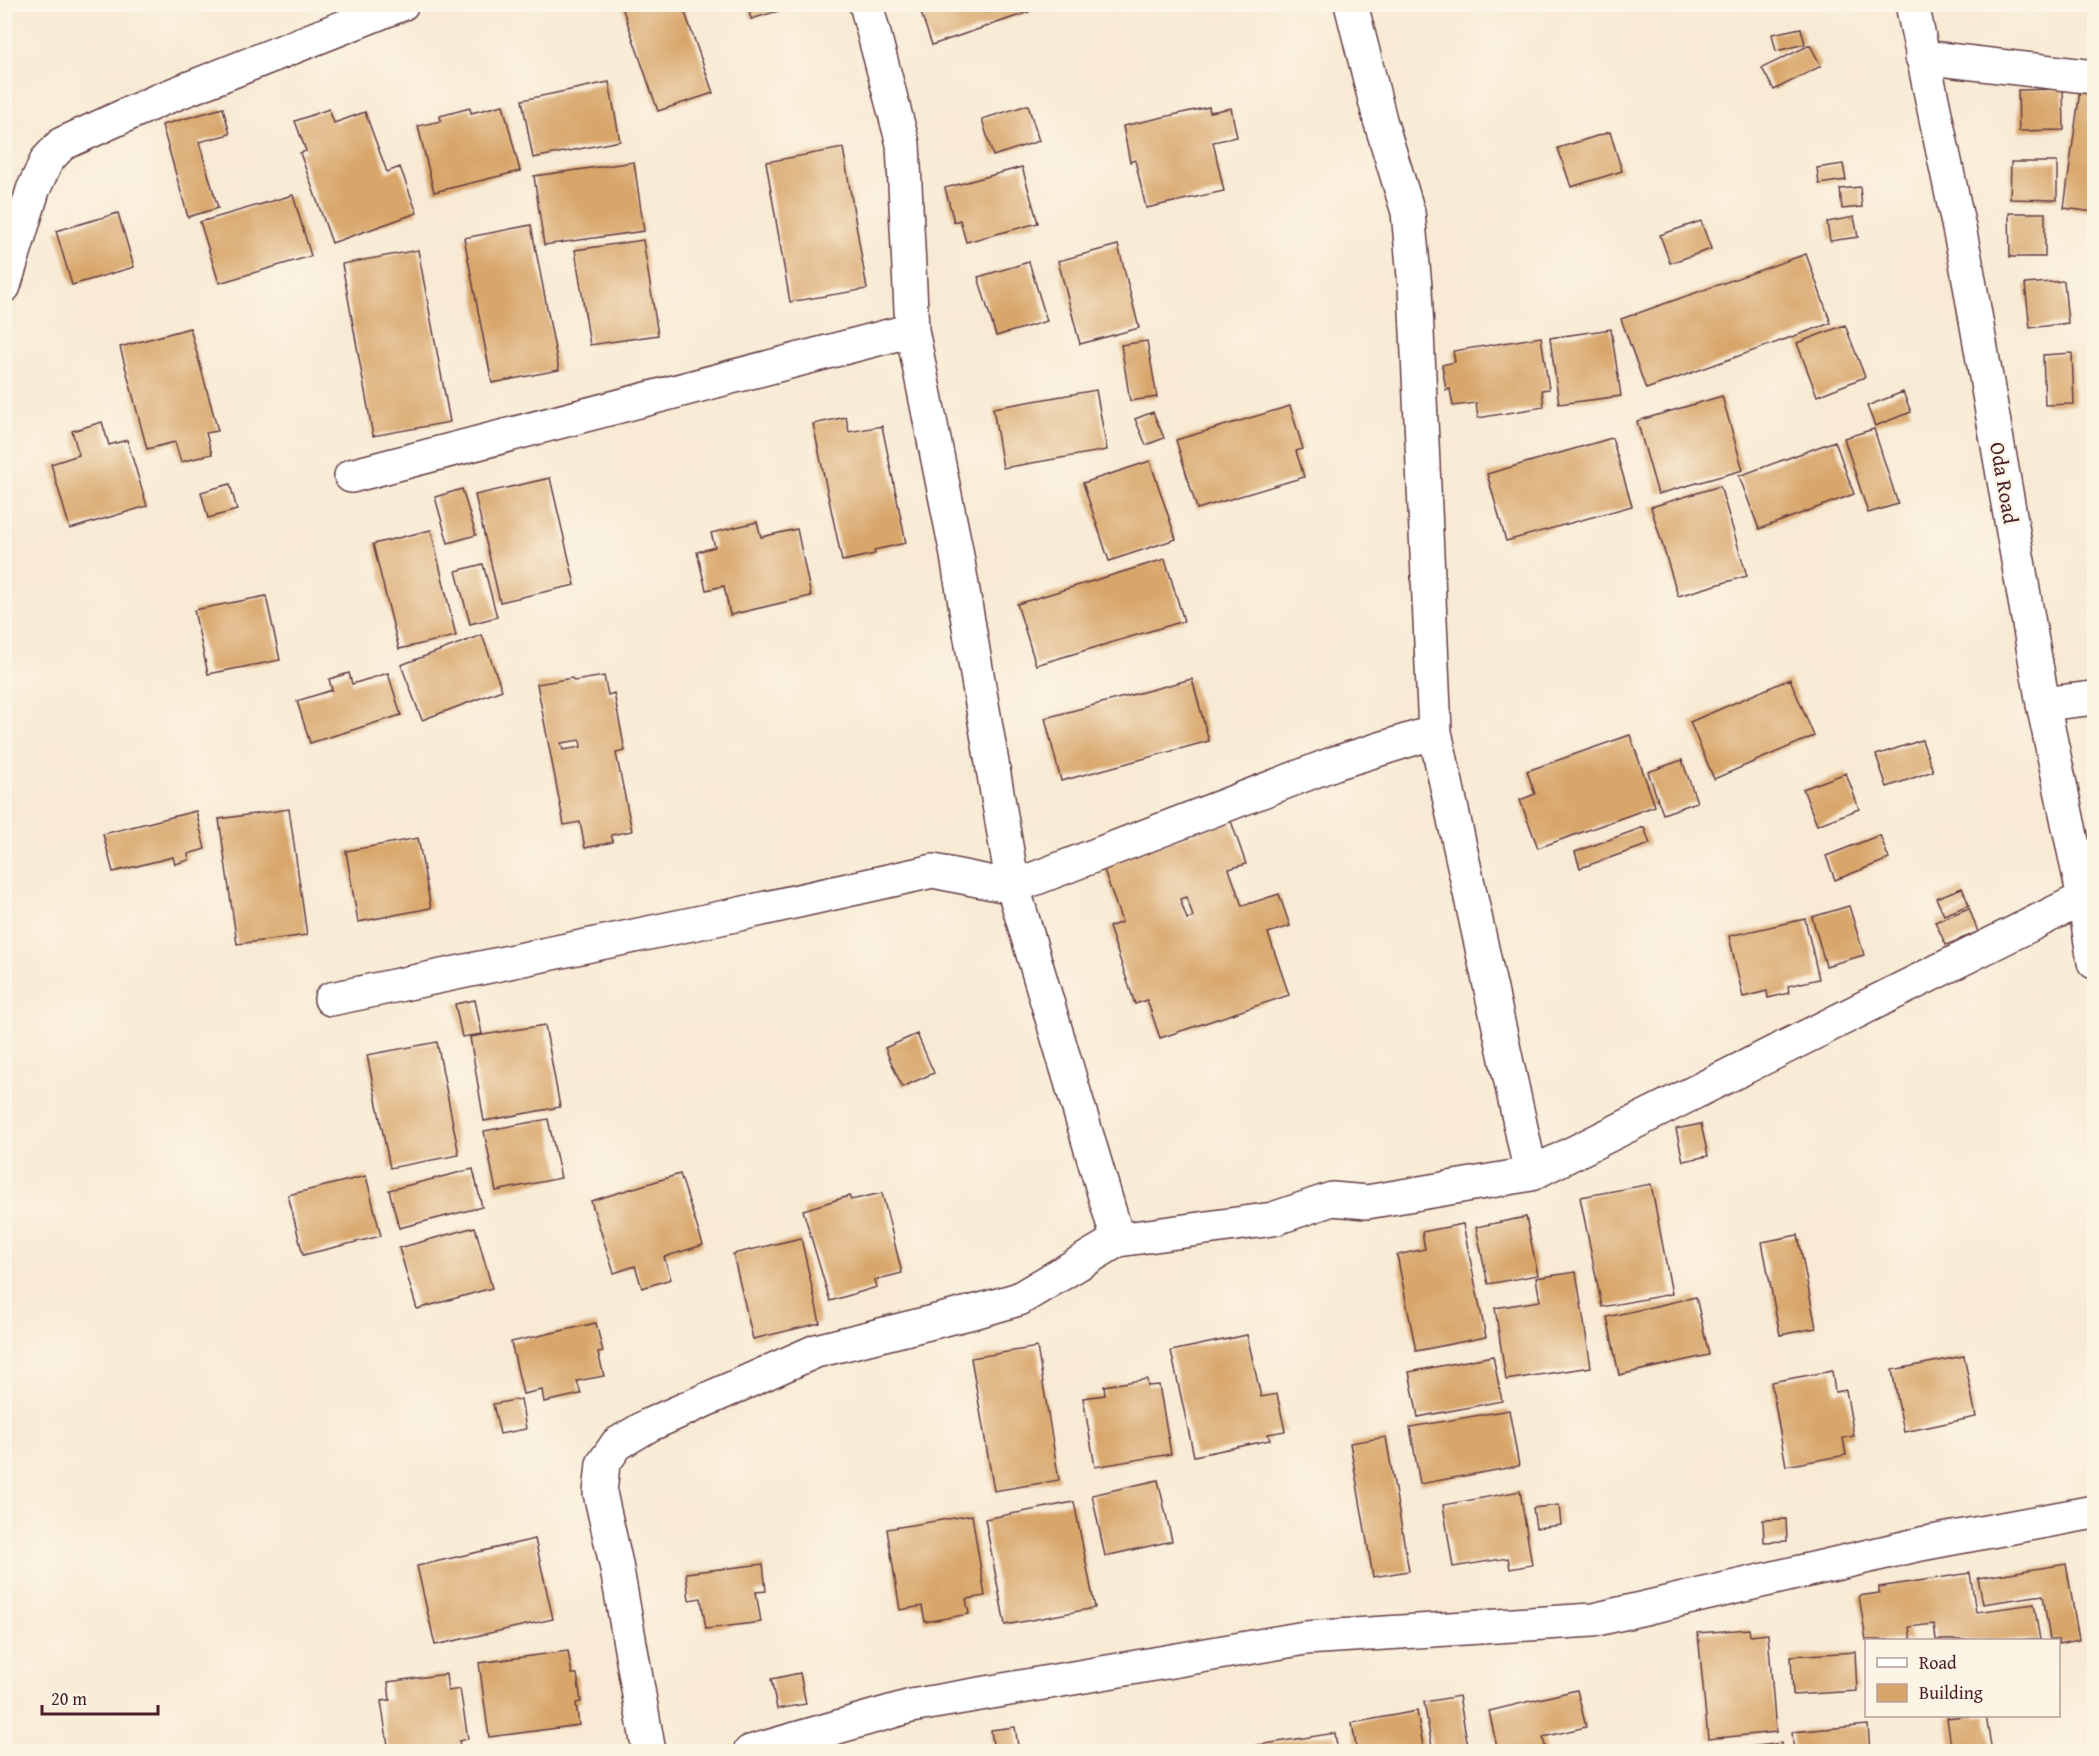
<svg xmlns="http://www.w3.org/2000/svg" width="2099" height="1756" font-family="'Gentium Book Plus',serif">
<rect width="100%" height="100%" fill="#fcf5e5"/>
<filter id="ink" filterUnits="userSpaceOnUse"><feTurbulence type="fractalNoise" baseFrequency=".0167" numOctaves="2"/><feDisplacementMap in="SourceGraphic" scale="12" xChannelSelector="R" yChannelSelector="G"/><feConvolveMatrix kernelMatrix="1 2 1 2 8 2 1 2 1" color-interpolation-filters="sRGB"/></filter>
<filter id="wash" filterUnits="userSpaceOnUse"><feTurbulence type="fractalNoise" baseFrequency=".008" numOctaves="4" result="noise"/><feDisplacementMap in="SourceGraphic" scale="24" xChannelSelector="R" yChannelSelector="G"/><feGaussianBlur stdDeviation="1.35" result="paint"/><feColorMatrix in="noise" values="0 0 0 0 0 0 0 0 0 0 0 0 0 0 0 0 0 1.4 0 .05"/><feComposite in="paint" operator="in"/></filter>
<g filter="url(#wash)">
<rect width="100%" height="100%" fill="#f8ead4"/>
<g id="blocks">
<!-- building -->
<path fill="#d8a66a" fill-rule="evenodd" d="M621,4H682L713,93L658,111Z
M747,4H799V5L751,19Z
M918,4H1027L1029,12L932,45Z
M1801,28L1805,44L1776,51L1772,34Z
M1810,45L1821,66L1774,90L1762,68Z
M609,82L620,141L533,158L522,100Z
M2063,89L2064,130L2019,131L2018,90Z
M2080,90L2094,92V212L2064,208Z
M503,105L520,171L434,192L418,126L441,121L440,116L470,108L471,113Z
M1028,105L1039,141L993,156L982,119Z
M1209,107L1210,112L1231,108L1237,137L1213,142L1224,191L1146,208L1135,160L1130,162L1123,126Z
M223,108L230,134L199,142L218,208L188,217L162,125Z
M329,109L334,123L365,112L387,172L400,167L417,213L332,243L300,153L306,151L295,121Z
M1610,132L1622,171L1571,187L1558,148Z
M843,148L867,289L790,302L766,162Z
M634,162L644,231L544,245L534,176Z
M2011,162H2057V200L2010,199Z
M1843,164L1846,180L1819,184L1817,168Z
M1022,167L1038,223L966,242L960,220L954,222L945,188Z
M1860,187L1862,207L1842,209L1840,189Z
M293,195L311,256L219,283L200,222Z
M118,213L134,267L72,285L56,231Z
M2009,213H2045V257H2010Z
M1854,217L1858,237L1830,241L1827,222Z
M1701,221L1711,249L1670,263L1660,235Z
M531,225L559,370L492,383L464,238Z
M643,240L658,335L590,345L575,250Z
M1118,245L1139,328L1080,344L1058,261Z
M418,250L450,422L373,436L342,264Z
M1806,254L1831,323L1646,389L1621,319Z
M1029,262L1047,321L996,336L978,277Z
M2064,281L2068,323L2030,328L2025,284Z
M1845,325L1865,377L1817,396L1797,343Z
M190,328L218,431L206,433L212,454L181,462L175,442L147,449L120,347Z
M1611,329L1621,396L1559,404L1550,338Z
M1541,337L1549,389L1542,390L1544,407L1478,418L1476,403L1453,406L1450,389L1446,390L1442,365L1455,362L1453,351Z
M1147,341L1157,397L1130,401L1121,345Z
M2072,353L2074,404L2045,405L2043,355Z
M1096,390L1107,450L1003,468L993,408Z
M1903,392L1911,412L1875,426L1867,406Z
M1722,396L1743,470L1658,494L1637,421Z
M1290,406L1303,449L1296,451L1304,477L1197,509L1176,440Z
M1153,412L1164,438L1146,445L1135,419Z
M846,417L849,432L882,426L906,543L874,550L875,554L842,561L813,424Z
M102,422L109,445L127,440L147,506L70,529L51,464L79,455L72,431Z
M1874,429L1898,504L1868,513L1844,438Z
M1612,438L1632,506L1506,541L1487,474Z
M1835,441L1854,494L1759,529L1739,476Z
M1150,461L1176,539L1109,561L1083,483Z
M550,478L575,585L500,602L475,495Z
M230,484L237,510L208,518L201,492Z
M1720,486L1747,576L1678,596L1651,507Z
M462,489L476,535L448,543L435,497Z
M757,522L761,537L797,529L811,596L730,615L724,586L706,590L697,552L715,547L711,533Z
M431,530L456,636L399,649L373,544Z
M1165,559L1184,621L1036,665L1017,604Z
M483,564L497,617L470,624L456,571Z
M266,596L280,660L208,674L194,610Z
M482,635L502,690L422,720L401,665Z
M349,673L352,684L388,673L401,715L310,743L297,701L332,690L329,679Z
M604,676L608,695L614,693L625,751L616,753L632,831L611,835L613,842L585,848L580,822L564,825L537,684L572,678L574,681ZM580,740L581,747L563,750L561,743Z
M1192,679L1209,741L1061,781L1045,718Z
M1790,679L1814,736L1714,779L1690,722Z
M1630,735L1655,806L1538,848L1520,800L1535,794L1527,771Z
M1922,740L1933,771L1887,787L1876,755Z
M1682,760L1697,802L1663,814L1648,772Z
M1846,773L1859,809L1817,825L1803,789Z
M289,809L307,935L237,944L219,819Z
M196,811L205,849L188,854L189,860L175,864L173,857L113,872L103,834Z
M1231,821L1246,864L1229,869L1242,906L1279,894L1290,926L1268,933L1289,995L1160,1038L1147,1000L1135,1004L1109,927L1122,922L1102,864ZM1187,897L1193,917L1187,919L1180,899Z
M1644,827L1650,844L1580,868L1575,852Z
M1880,835L1889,859L1835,880L1826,856Z
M418,838L431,908L358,922L346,851Z
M1962,888L1969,905L1944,915L1936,898Z
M1849,906L1864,955L1826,966L1812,917Z
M1969,908L1978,932L1946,945L1935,922Z
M1805,919L1819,979L1788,986L1789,993L1768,998L1767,991L1743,997L1729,936Z
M475,1000L482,1034L462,1037L455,1004Z
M545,1025L560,1107L484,1121L470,1037Z
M917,1034L934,1073L902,1087L885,1048Z
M437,1042L459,1155L390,1168L367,1055Z
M548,1119L561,1178L496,1191L484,1131Z
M1701,1124L1708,1156L1683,1161L1676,1129Z
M473,1169L482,1207L399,1228L389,1190Z
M680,1174L703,1245L664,1257L671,1279L642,1288L635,1266L614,1273L591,1201Z
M366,1176L381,1236L303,1255L288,1195Z
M1651,1184L1672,1294L1602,1307L1580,1197Z
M882,1193L902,1273L875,1280L877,1287L830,1301L803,1210L849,1196L851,1200Z
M1526,1217L1538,1275L1488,1284L1476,1227Z
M1463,1224L1486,1337L1416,1351L1397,1255L1425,1249L1422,1232Z
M475,1227L492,1288L417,1309L399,1248Z
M1798,1235L1816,1328L1780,1335L1762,1242Z
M801,1238L820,1323L753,1339L733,1254Z
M1576,1272L1591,1367L1506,1380L1495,1308L1540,1301L1536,1278Z
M1696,1297L1709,1355L1619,1375L1607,1317Z
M596,1323L603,1352L598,1353L604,1376L577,1381L581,1394L544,1402L542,1390L523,1394L511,1342Z
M1247,1335L1261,1397L1277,1394L1285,1431L1268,1434L1270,1440L1194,1456L1171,1351Z
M1037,1347L1059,1480L994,1491L971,1358Z
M1493,1356L1502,1401L1418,1417L1409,1372Z
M1964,1356L1976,1417L1904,1432L1892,1370Z
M1832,1371L1835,1392L1846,1390L1854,1436L1843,1438L1846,1455L1786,1466L1771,1382Z
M1147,1379L1148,1386L1159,1385L1171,1454L1095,1467L1083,1398L1105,1395L1104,1386Z
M521,1399L526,1429L500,1434L493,1404Z
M1509,1410L1519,1466L1420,1484L1410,1427Z
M1386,1437L1409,1571L1373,1577L1350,1443Z
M1158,1480L1172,1541L1105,1556L1092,1495Z
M1520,1491L1532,1565L1510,1569L1508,1558L1453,1567L1443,1505Z
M1074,1502L1095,1608L1005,1625L985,1519Z
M1559,1505L1561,1525L1536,1528L1533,1508Z
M972,1515L985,1596L966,1599L969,1614L925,1622L922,1606L900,1610L887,1529Z
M1786,1519L1787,1541L1764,1542L1763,1520Z
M535,1539L553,1619L435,1645L417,1566Z
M763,1564L766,1591L756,1592L761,1622L706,1629L701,1598L689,1600L686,1573Z
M2066,1564L2079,1640L2058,1644V1640H2050L2043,1595L1983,1604L1978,1578Z
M1970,1573L1976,1612L2034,1604L2040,1640H1936L1934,1624L1909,1627L1911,1640H1866L1859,1596L1879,1593V1587Z
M1749,1629L1750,1636L1768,1634L1776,1732L1708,1739L1698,1633Z
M568,1651L572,1674H577L581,1702L576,1703L579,1725L489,1737L479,1663Z
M1855,1652L1857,1691L1793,1695L1791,1656Z
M800,1673L806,1704L777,1709L771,1679Z
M446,1674L448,1691L460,1689L468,1739L459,1741L461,1752H389L381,1701L390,1700L388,1682Z
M1577,1690L1586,1727L1543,1737L1546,1752H1498L1489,1711Z
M1459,1696L1469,1752H1433L1424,1702Z
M1417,1711L1424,1752H1357L1352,1723Z
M1963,1716H1986L1992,1752H1952L1947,1718Z
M1868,1725L1870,1752H1794L1792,1732Z
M1015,1727L1019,1752H994L991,1730Z
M1335,1733L1338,1752H1253L1252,1746Z
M1781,1743L1782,1752H1726V1750Z"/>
</g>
</g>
<g filter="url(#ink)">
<use href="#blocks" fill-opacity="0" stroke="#643d44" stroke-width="1.5"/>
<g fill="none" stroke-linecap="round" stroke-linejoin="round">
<defs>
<path id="minor" d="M866,4L903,144L912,330L956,550L1013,887L1118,1240
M1351,4L1380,120L1408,212L1415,287L1435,732L1531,1174
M1922,57L2094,77
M4,286L33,190L47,160L62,144L157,101L402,4
M351,476L912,330
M2043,704L2094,698
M331,999L735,915L933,871L1013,887L1335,763L1435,732
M649,1752L616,1564L600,1493L603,1464L617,1444L649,1425L816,1351L981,1310L1019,1299L1118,1240L1273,1219L1332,1199L1367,1202L1531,1174L2084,898
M750,1752L911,1706L1305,1638L1593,1620L1921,1544L2094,1512"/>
<path id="tertiary" d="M1912,4L1965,257L2043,704L2084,898L2094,962"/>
</defs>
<!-- minor casing -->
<use href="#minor" stroke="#643d44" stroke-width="36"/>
<!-- tertiary casing -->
<use href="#tertiary" stroke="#643d44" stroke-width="36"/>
<!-- minor -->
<use href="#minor" stroke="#fff" stroke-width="33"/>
<!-- tertiary -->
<use href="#tertiary" stroke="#fff" stroke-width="33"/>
</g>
</g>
<g text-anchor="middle" stroke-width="5" stroke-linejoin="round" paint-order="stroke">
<!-- street labels -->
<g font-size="21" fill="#4a1f2b" stroke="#fcf5e5">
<text transform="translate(2004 483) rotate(80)" y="7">Oda Road</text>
</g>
</g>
<!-- margin -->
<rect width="2099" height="1756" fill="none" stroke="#fcf5e5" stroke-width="24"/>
<!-- legend -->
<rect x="1865" y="1639" width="195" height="78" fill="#fcf5e5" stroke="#b59f9b" stroke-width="1.5"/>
<rect x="1877" y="1658" width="30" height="9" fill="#ffffff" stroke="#b59f9b" stroke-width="1.5"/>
<text x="1919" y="1669" font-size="18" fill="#4a1f2b">Road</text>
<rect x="1877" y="1684" width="30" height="18" fill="#d8a66a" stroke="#b59f9b" stroke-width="1.5"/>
<text x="1919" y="1699" font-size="18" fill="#4a1f2b">Building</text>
<!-- scale -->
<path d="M42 1705v9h116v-9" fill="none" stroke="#4a1f2b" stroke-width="3"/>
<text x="51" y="1705" font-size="18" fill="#4a1f2b" stroke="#fcf5e5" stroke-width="4.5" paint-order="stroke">20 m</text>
</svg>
